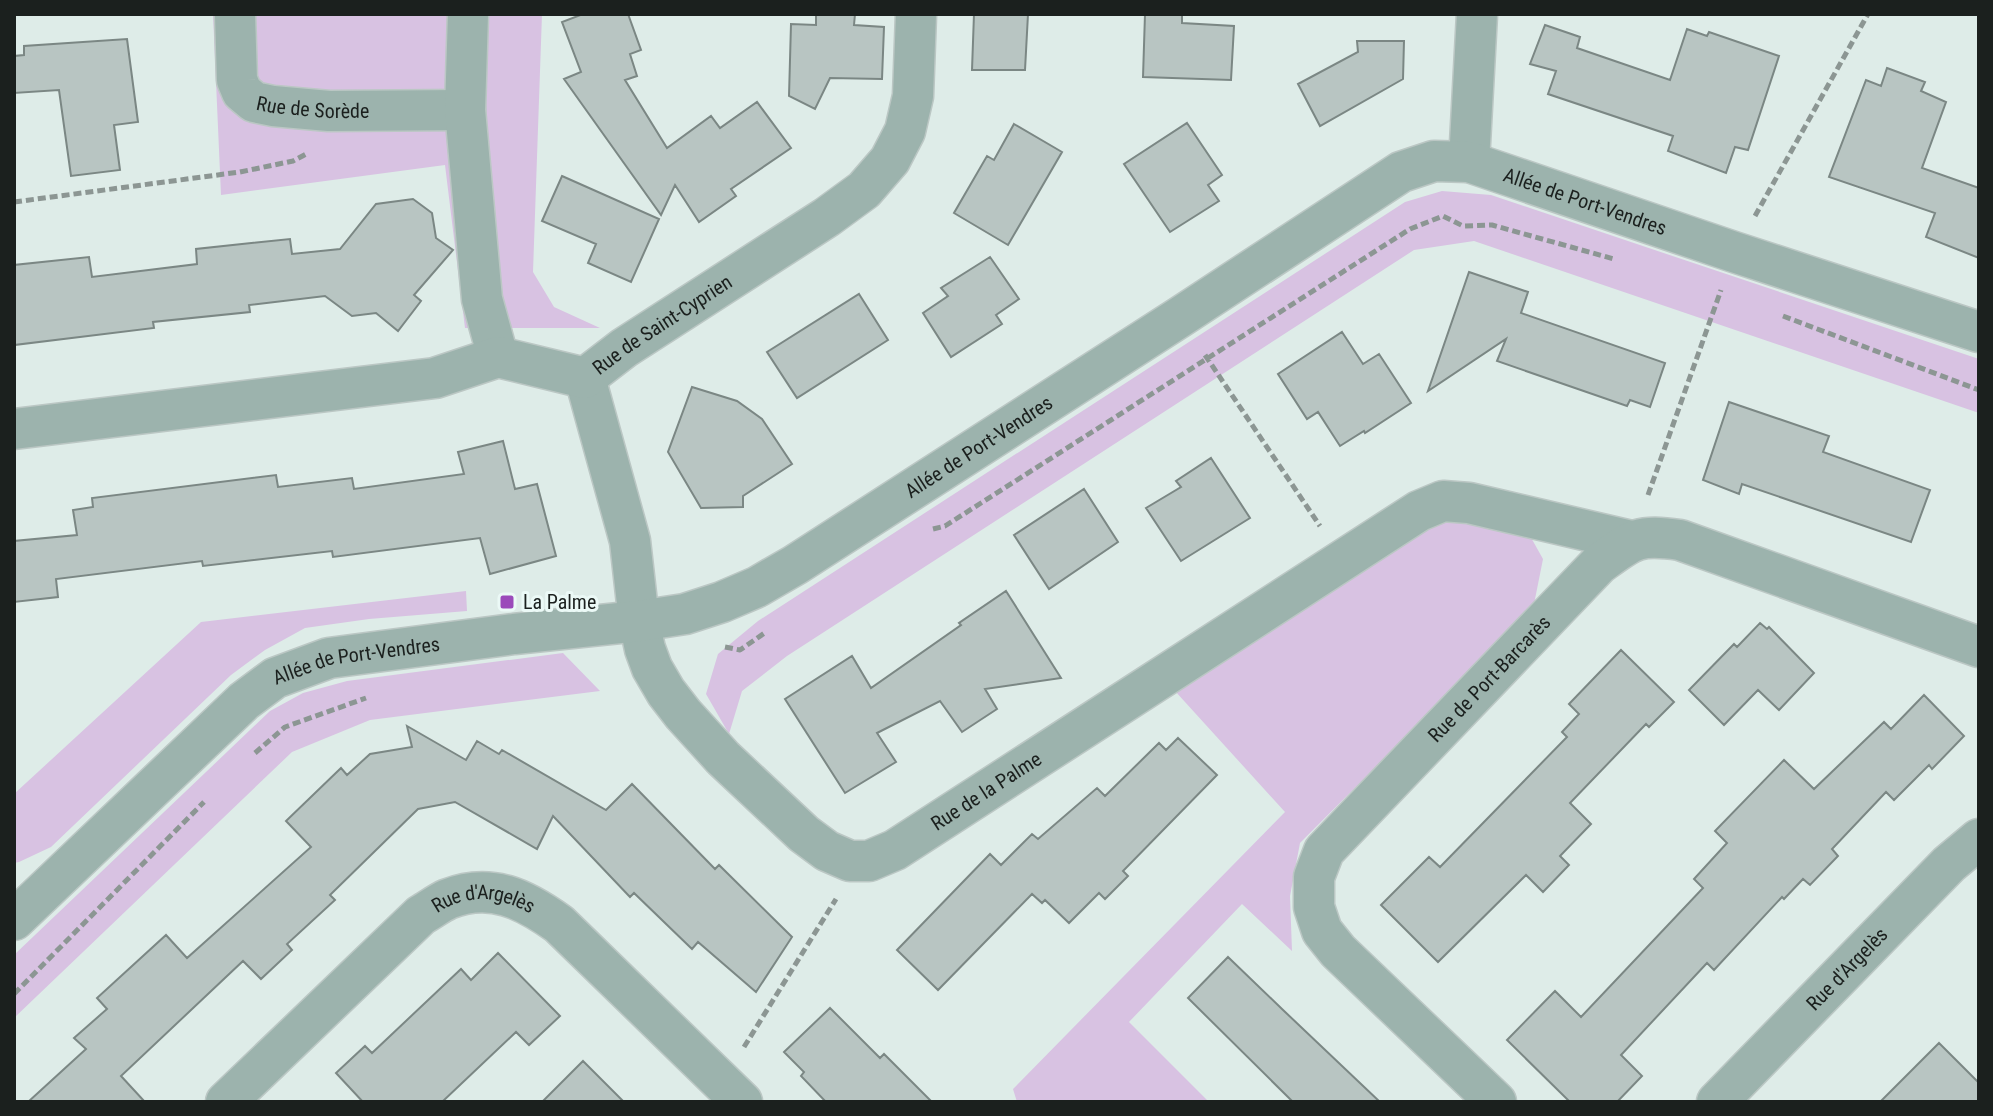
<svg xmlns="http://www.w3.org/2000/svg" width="1993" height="1116" font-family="'Roboto Condensed',sans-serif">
<rect width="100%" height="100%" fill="#deece8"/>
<!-- green -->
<path fill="#d8c2e2" d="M213,14H542L533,272L554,307L600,328H465L445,165L221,195Z
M1442,191L1491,195L1979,359V413L1474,241L1414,250L787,656L742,691L729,734L706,694L718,654L758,621L1405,202Z
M1455,515L1529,534L1543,559L1533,609L1300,843L1290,896L1292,951L1242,904L1129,1022L1209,1102H1017L1013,1089L1285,812L1175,691L1424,526Z
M466,591L467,611L369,619L305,628L265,650L231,675L51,847L19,862L14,863V794L201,622Z
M563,653L600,691L370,720L292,752L14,1018V955L270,711L303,693L347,681Z"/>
<!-- building -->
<path fill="#b8c5c2" stroke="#7b8784" stroke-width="2" d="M583,14H628L641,50L630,54L637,76L625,80L667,148L711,116L720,128L757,102L791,148L731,189L736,196L699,222L675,185L661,215L564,79L581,72L562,22Z
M816,14H855L854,25L884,27L882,79L830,78L815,109L789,96L791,24L816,25Z
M974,14H1028L1025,70H972Z
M1145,14H1182V23L1234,26L1231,80L1143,77Z
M1545,25L1580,37L1577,48L1670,80L1687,29L1707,36L1709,32L1779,56L1748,150L1735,147L1726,173L1668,151L1673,136L1548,94L1556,71L1530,64Z
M127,39L138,122L114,125L120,170L71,176L59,90L14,93V56L24,55V46Z
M1357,41H1404L1403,79L1320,126L1298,84L1358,52Z
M1887,68L1925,82L1921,91L1946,102L1922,168L1979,188V258L1926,237L1935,213L1829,177L1866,80L1881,86Z
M1187,123L1222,175L1208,185L1219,201L1170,232L1124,164Z
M1014,124L1062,152L1008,245L954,213L987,156L994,160Z
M562,176L659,219L631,282L588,263L596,244L542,221Z
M413,199L432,213L436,238L453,250L414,295L421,301L398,331L376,313L352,316L325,296L249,305L250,312L153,322L154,328L14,345V265L89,257L92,277L197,264L196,249L290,239L292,254L340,249L376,204Z
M990,257L1019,299L996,315L1002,324L951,357L923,313L948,296L941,288Z
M1469,272L1528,292L1521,313L1665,363L1650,407L1630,400L1627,406L1497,361L1506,339L1428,391Z
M859,294L888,340L797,398L767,352Z
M1342,332L1363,364L1379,354L1411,403L1365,433L1364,431L1340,446L1318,412L1307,419L1278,374Z
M692,387L737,401L762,419L792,464L743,496V507L701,508L668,452Z
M1729,402L1829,436L1823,452L1930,490L1911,542L1742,484L1739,494L1703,480Z
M503,441L515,489L537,484L556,556L490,574L480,538L333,557L332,551L203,566L202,561L56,579L58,597L14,602V541L77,535L73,510L93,507L92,498L276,475L278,487L352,478L354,489L464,474L458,452Z
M1211,458L1250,518L1181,561L1146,508L1181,487L1176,481Z
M1084,489L1118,542L1049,589L1014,535Z
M1006,591L1061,678L985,689L997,709L962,732L940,701L877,733L896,762L845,793L785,699L852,656L871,688L961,625L959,623Z
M1760,623L1767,629L1769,627L1814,673L1779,710L1758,690L1724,725L1689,690L1734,644L1737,647Z
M1621,650L1674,702L1649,727L1646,724L1570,803L1591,824L1560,856L1569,865L1543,892L1526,875L1438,962L1381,905L1429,857L1440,867L1567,737L1562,732L1579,714L1569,704Z
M1924,695L1964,736L1932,769L1929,765L1894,800L1886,792L1832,849L1838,856L1810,885L1803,879L1784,899L1782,897L1714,970L1707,963L1621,1055L1642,1076L1617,1102H1570L1507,1040L1555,991L1581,1017L1703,888L1694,879L1727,843L1715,831L1784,760L1814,789L1884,722L1891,729Z
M407,726L466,760L477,741L499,754L502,750L606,810L632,784L715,869L719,865L792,937L756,992L698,942L692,949L634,893L630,897L553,816L537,849L455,802L418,809L330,895L335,900L287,944L292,950L261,979L243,961L121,1076L145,1102H28L86,1049L74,1038L107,1009L97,998L166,935L187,958L311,847L286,821L341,768L347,775L370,754L412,747Z
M1178,738L1217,775L1123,871L1128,876L1105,899L1099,893L1069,923L1045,900L1042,903L1032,894L938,990L897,950L990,854L1001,865L1032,834L1038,839L1097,788L1105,796L1159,743L1166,750Z
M498,953L560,1016L529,1045L516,1032L442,1102H363L336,1073L365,1046L372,1053L461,969L471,980Z
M1228,957L1282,1009L1380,1102H1293L1188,998Z
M830,1008L880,1058L884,1054L932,1102H826L801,1076L804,1072L784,1052Z
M1939,1043L1979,1083V1102H1880Z
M583,1061L624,1102H542Z"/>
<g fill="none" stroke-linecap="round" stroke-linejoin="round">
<defs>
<g id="street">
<path id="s1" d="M235,14L237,80L242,92L254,102L273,106L329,111L465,110"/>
<path d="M468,14L465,110L482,299L498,357"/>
<path d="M1469,162L1477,14"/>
<path id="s2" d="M585,378L630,541L639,621L645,649L652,668L666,692L683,714L723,758L804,834L827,851L850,861H869L895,850L1419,511L1443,501L1469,503L1631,541"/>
<path id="s3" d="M14,429L435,378L498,357L585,378L624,348L827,217L864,190L890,160L905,131L913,96L916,14"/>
<path id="s4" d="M14,920L244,701L275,678L329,658L514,634L639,621L685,614L722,602L757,587L795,565L1180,317L1401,172L1434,161L1469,162L1734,252L1979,332"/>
<path id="s5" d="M226,1102L421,915C430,910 439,903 448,899C491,882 524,899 559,924L742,1102"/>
<path id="s6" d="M1496,1102L1338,951L1322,931L1314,907V877L1324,851L1599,564C1633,539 1637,534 1680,540L1979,647"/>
<path id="s7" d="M1717,1102L1949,864L1979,839"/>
</g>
</defs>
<!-- street casing -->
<use href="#street" stroke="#bbc7c4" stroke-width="43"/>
<!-- path -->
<path stroke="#8c9693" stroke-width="5" stroke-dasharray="8 4" stroke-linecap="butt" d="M14,202L240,172L293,161L308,153
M1755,216L1868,14
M1783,316L1979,390
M1205,355L1320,526
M1648,495L1721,290
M933,529L945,526L1410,229L1443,216L1463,226L1492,225L1614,259
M725,647L740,650L766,632
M255,753L285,727L366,698
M14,994L204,802
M744,1047L836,899"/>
<!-- street -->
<use href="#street" stroke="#9cb3ad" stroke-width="40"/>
</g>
<!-- markers -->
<rect fill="#9b4aba" stroke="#ebf9f6" stroke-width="3" x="499" y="594" width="16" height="16" rx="4"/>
<g text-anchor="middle" stroke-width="6" stroke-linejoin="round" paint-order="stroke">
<!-- street labels -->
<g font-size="20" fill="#1b201e" stroke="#ebf9f6">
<text dy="7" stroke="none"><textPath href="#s1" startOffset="154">Rue de Sorède</textPath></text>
<text dy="7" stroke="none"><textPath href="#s4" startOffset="1808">Allée de Port-Vendres</textPath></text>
<text dy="7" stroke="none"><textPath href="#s3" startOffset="674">Rue de Saint-Cyprien</textPath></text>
<text dy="7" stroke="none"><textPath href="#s4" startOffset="1112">Allée de Port-Vendres</textPath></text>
<text dy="7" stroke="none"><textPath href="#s4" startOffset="440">Allée de Port-Vendres</textPath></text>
<text dy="7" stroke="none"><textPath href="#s6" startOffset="566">Rue de Port-Barcarès</textPath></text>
<text dy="7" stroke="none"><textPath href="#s2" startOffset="734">Rue de la Palme</textPath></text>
<text dy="7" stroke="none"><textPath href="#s5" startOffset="338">Rue d'Argelès</textPath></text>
<text dy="7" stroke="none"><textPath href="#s7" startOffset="186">Rue d'Argelès</textPath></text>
</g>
<!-- poi labels -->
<g font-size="20" fill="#1b201e" stroke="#ebf9f6" text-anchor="start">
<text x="523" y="609">La Palme</text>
</g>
</g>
<!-- border -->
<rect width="1993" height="1116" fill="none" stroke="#1b201e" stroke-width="32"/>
</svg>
